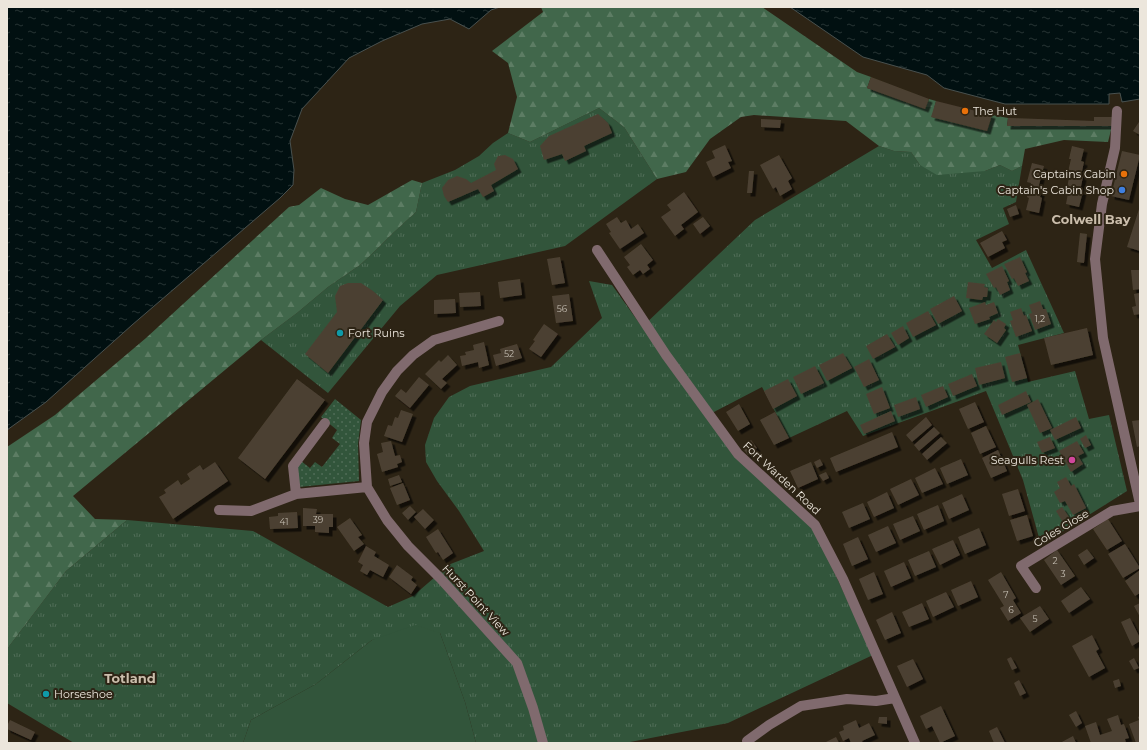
<svg xmlns="http://www.w3.org/2000/svg" width="1147" height="750" font-family="Montserrat,sans-serif">
<defs>
<pattern id="grass-tufts" width="24" height="20" patternUnits="userSpaceOnUse"><rect width="24" height="20" fill="#32553b"/><path d="M3 7l-1-3M5 7V3M7 7l1-3M15 17l-1-3M17 17v-4M19 17l1-3" fill="none" stroke="#506d57"/></pattern>
<pattern id="forest-firs" width="22" height="20" patternUnits="userSpaceOnUse"><rect width="22" height="20" fill="#41674b"/><path d="M5 1l3.5 6h-7zM16 11l3.5 6h-7z" fill="#5d7d64"/></pattern>
<pattern id="garden-dots" width="8" height="8" patternUnits="userSpaceOnUse"><rect width="8" height="8" fill="#32553b"/><path d="M2 2h.1M6 6h.1" fill="none" stroke="#506d57" stroke-width="1.8" stroke-linecap="round"/></pattern>
<pattern id="water-ripples" width="26" height="14" patternUnits="userSpaceOnUse"><rect width="26" height="14" fill="#011011"/><path d="M2 4q2-2 4 0t4 0M15 11q2-2 4 0t4 0" fill="none" stroke="#263333"/></pattern>
<filter id="shadow"><feDropShadow dx="3.5" dy="3.5" stdDeviation="0" flood-color="#0009"/></filter>
</defs>
<rect width="100%" height="100%" fill="#2d2415"/>
<!-- grass -->
<path fill="url(#grass-tufts)" d="M599,108L624,127L657,179L565,246L437,275L400,306L328,393L261,340L297,313L328,287L360,265L376,250L392,234L416,212L422,183L455,170L479,156L493,143L508,133L530,142Z
M879,146L894,151L911,152L920,165L985,171L1000,165L1012,171L1022,166L1016,202L1003,208L1009,224L976,240L992,268L1026,250L1064,333L1018,345L1028,382L1075,371L1089,419L1109,415L1127,491L1041,545L1023,480L986,391L863,436L847,411L789,438L762,387L712,413L699,406L813,527L873,655L728,723L625,743H546L520,661L439,573L448,565L484,551L459,511L437,481L426,462L425,445L434,418L449,397L470,386L551,367L602,318L589,281L612,285L642,327L755,220Z
M127,520L253,531L388,607L413,596L435,577L514,664L540,743H476L465,702L440,633L372,640L316,684L251,720L243,743H74L7,703V649L66,571Z"/>
<!-- forest -->
<path fill="url(#forest-firs)" d="M541,7H762L857,72L871,77L867,88L925,109L929,99L936,101L932,117L987,131L992,115L1008,118L1007,126H1112L1108,142L1064,140L1025,149L1022,166L1012,171L1000,165L985,171L937,175L920,165L911,152L894,151L879,146L846,121L754,115L741,117L710,139L686,172L657,179L624,127L599,108L530,142L508,133L517,97L508,63L492,51L543,12Z
M412,180L422,183L416,212L392,234L376,250L360,265L328,287L297,313L261,340L73,496L95,519L127,520L66,571L7,649V447L55,415L146,338L289,207L299,205L321,188L345,199L368,205Z"/>
<!-- park -->
<path fill="#32553b" d="M415,625L440,633L465,702L476,743H243L251,720L316,684L372,640Z"/>
<!-- garden -->
<path fill="url(#garden-dots)" d="M335,399L361,420L358,444L359,481L299,487L297,468L301,461L310,468L315,462L322,467L340,444L332,438L337,430L321,417Z"/>
<!-- water -->
<path fill="url(#water-ripples)" stroke="#48504e" d="M7,7H500L491,10L469,29L450,19L422,24L382,41L349,58L302,109L290,141L294,170L293,185L280,198L132,325L46,402L7,430Z
M790,7H1140V99L1122,102L1120,93L1109,94V104H1005L944,88L927,75L863,57Z"/>
<!-- building -->
<path fill="#4c4132" filter="url(#shadow)" d="M871,77L929,99L925,109L867,88Z
M936,101L992,115L987,131L931,117Z
M598,114L608,123L612,133L584,146L586,151L565,161L562,154L544,160L540,146L549,136Z
M1094,117H1112V126H1007L1008,118L1094,121Z
M761,119L781,120L780,128L761,127Z
M1139,122L1140,123V135L1133,131Z
M725,145L732,161L728,162L731,168L713,177L706,162L715,158L712,151Z
M1072,146L1084,149L1081,161L1084,162L1081,176L1083,177L1080,191H1083L1079,207L1066,204L1069,188H1067L1070,173L1068,172L1071,159H1069Z
M1122,151L1140,155L1129,200L1111,196Z
M505,155L513,159L518,169L491,185L494,191L483,197L478,189L448,202L444,196L442,188L448,180L457,176L466,179L471,183L496,170L494,164L498,156Z
M779,155L792,178L788,181L792,189L780,196L776,187L773,189L760,165Z
M1032,163L1044,166L1039,185L1043,186L1040,197L1042,198L1039,213L1026,210L1029,198L1027,197L1031,183L1027,182Z
M749,171H754L752,193H747Z
M684,192L698,212L681,225L684,229L675,236L661,217L671,210L667,205Z
M1016,205L1019,214L1010,217L1007,209Z
M1140,206V251L1127,247Z
M617,217L621,223L626,220L631,229L638,224L644,233L620,249L609,233L611,232L606,224Z
M703,217L710,226L700,234L693,224Z
M1002,231L1007,240L1002,242L1005,248L988,257L980,243Z
M1080,233L1087,234L1084,263L1077,262Z
M641,244L653,260L647,265L650,269L643,274L640,270L633,275L627,267L630,265L624,257Z
M560,257L565,283L552,285L547,259Z
M1020,257L1027,272L1025,273L1029,281L1018,286L1014,278L1012,279L1004,264Z
M1002,266L1009,281L1007,282L1010,290L1000,295L996,287L994,288L986,274Z
M1131,270H1140V289L1133,290Z
M520,279L522,295L500,298L498,282Z
M968,282L985,284L984,287L988,288L987,297H983L982,300L966,298Z
M348,283H361L373,291L383,300L328,373L305,354L337,312L335,296L340,286Z
M480,292L481,306L460,307L459,293Z
M1140,293V314L1134,315L1132,307L1136,306L1134,294Z
M569,294L573,321L556,323L552,296Z
M954,296L962,311L938,324L930,309Z
M455,299L456,313L434,314V300Z
M1040,301L1043,309H1046L1051,324L1035,330L1029,314L1032,313L1029,305Z
M985,302L986,305L994,302L998,313L989,317L990,319L975,324L969,308Z
M1021,308L1024,316L1026,315L1032,331L1016,337L1010,321L1013,320L1010,312Z
M928,311L936,325L913,337L906,323Z
M998,319L1006,324L1004,328L1006,330L997,343L984,334L994,320L996,322Z
M544,324L558,334L541,357L529,349L535,341L533,340Z
M903,326L909,338L898,345L891,333Z
M1087,328L1093,355L1051,365L1044,338Z
M887,334L895,347L873,359L866,346Z
M484,342L489,365L479,368L478,362L462,366L460,356L466,355L465,352L474,350L473,345Z
M517,344L522,358L496,366L493,355L501,353L500,349Z
M843,353L852,368L827,381L819,365Z
M1020,353L1027,378L1012,382L1005,357Z
M448,355L457,365L442,379L447,383L441,389L425,374L439,360L441,362Z
M869,359L879,380L864,387L854,367Z
M1001,362L1005,378L979,385L975,368Z
M815,366L824,383L801,394L793,377Z
M972,374L977,386L953,396L948,384Z
M419,377L429,385L410,408L395,396L401,389L406,393Z
M297,379L325,400L265,479L238,458Z
M788,379L797,396L773,409L764,391Z
M943,386L948,397L926,407L921,395Z
M882,387L890,408L874,414L866,394Z
M1026,391L1031,402L1002,415L998,405Z
M916,397L920,409L898,417L894,405Z
M1038,399L1052,428L1040,433L1027,405Z
M975,402L984,422L968,429L959,409Z
M739,404L750,424L738,431L726,412Z
M401,410L413,414L402,442L384,436L388,425L392,426L395,417L398,418Z
M891,411L895,421L864,434L860,425Z
M775,412L789,438L774,445L760,420Z
M926,417L932,425L912,442L906,435Z
M1076,417L1081,428L1055,440L1050,430Z
M1140,420V446L1137,447L1132,421Z
M986,426L996,447L980,454L971,433Z
M934,427L940,433L919,451L914,445Z
M892,432L898,447L836,472L830,458Z
M1086,435L1091,445L1085,448L1080,439Z
M941,437L947,443L927,460L922,454Z
M1050,437L1055,448L1042,453L1037,442Z
M751,440L757,448L748,455L742,447Z
M391,441L395,456L400,455L402,462L397,464L398,467L382,472L377,454L383,452L381,443Z
M1077,441L1084,453L1078,456L1083,464L1071,472L1059,451Z
M998,450L1007,471L991,478L982,458Z
M820,459L823,465L817,468L814,462Z
M961,459L968,475L947,484L940,468Z
M215,462L228,481L173,519L159,497L166,493L164,490L178,480L181,485L190,479L187,474L200,465L203,470Z
M811,462L818,479L798,488L790,471Z
M935,468L943,484L922,493L915,478Z
M826,472L829,478L823,481L819,475Z
M399,475L402,482L390,486L388,479Z
M1066,477L1071,486L1074,484L1086,508L1073,515L1065,501L1060,503L1054,492L1060,488L1057,482Z
M911,479L919,495L898,505L890,489Z
M403,483L410,500L397,505L390,488Z
M1018,489L1025,511L1009,516L1002,494Z
M887,492L894,508L874,517L867,502Z
M962,494L969,510L949,519L942,503Z
M863,503L870,519L849,528L842,512Z
M938,505L944,521L924,530L917,514Z
M410,506L416,512L408,520L402,513Z
M1062,507L1069,517L1062,521L1056,511Z
M303,508L317,509L316,514H333V527H329V533L315,532V526H303Z
M423,509L434,520L425,529L414,517Z
M297,512L298,528L270,529L269,517L278,516V513Z
M1027,515L1033,536L1017,541L1010,520Z
M913,516L920,531L900,540L893,524Z
M350,518L362,535L358,537L364,544L354,551L337,527Z
M1108,519L1122,541L1107,550L1093,529Z
M888,526L896,543L876,552L868,535Z
M979,528L986,545L965,554L958,537Z
M438,529L453,553L443,560L438,552L436,553L426,537Z
M858,537L868,559L852,566L843,544Z
M953,540L960,555L940,565L932,549Z
M1125,544L1140,568L1123,578L1108,554Z
M366,546L376,552L374,556L389,565L383,577L370,570L367,575L360,571L363,565L358,562Z
M1087,549L1094,558L1084,565L1078,555Z
M1057,550L1075,576L1061,585L1044,560Z
M929,551L936,567L915,576L908,560Z
M904,562L911,578L891,587L884,571Z
M397,565L413,577L411,580L417,585L411,594L389,577Z
M1140,570V593L1135,596L1125,581Z
M874,572L883,594L868,600L859,579Z
M1001,572L1016,598L1013,600L1021,613L1008,621L1000,608L1004,606L988,580Z
M971,581L978,597L958,606L951,590Z
M1081,587L1090,599L1069,613L1061,601Z
M946,592L954,607L933,617L926,601Z
M922,603L929,619L909,627L902,612Z
M1140,603V617L1134,606Z
M1040,606L1049,619L1030,632L1020,618Z
M892,612L901,633L885,640L876,620Z
M1130,618L1140,638V641L1132,646L1121,622Z
M1092,635L1099,649L1096,651L1105,668L1089,677L1072,646Z
M1011,657L1017,668L1012,670L1007,659Z
M1134,658L1139,668L1134,670L1129,661Z
M913,659L923,679L907,687L897,666Z
M1119,679L1121,686L1115,688L1113,681Z
M1019,680L1026,693L1020,696L1014,683Z
M941,706L955,736L940,743L932,726L926,729L920,716Z
M1076,711L1082,723L1076,727L1069,715Z
M1118,715L1121,725L1124,724L1129,738L1125,739L1126,743H1091L1085,726L1096,722L1100,735L1112,731L1107,719Z
M1140,716V743H1136L1129,724L1139,720L1138,717Z
M879,717H887V724L878,723Z
M10,720L35,732L31,740L7,729V726Z
M856,720L859,728L869,723L875,735L862,741L863,743H851L849,738L843,741L839,732L844,730L843,726Z
M997,727L1005,743H994L989,731Z
M1073,736L1076,743H1060Z
M836,737L839,743H824Z"/>
<g fill="none" stroke-linecap="round" stroke-linejoin="round">
<!-- minor -->
<path stroke="#806a6e" stroke-width="10" d="M1117,111L1115,148L1102,204L1095,259L1103,338L1140,504
M597,250L666,355L738,454L815,525L843,579L915,743
M499,321L434,340L413,355L397,371L382,392L367,422L364,443L367,487L387,520L408,546L440,578L517,663L533,708L543,743
M296,494L293,466L325,423
M219,510L251,511L296,494L367,487
M1036,588L1021,566L1112,511L1140,506
M747,741L769,725L801,706L847,699L876,701L895,698"/>
</g>
<!-- markers -->
<g fill="#e8710a" stroke="#2d2415" stroke-width="1.5">
<circle cx="965" cy="111" r="4"/>
<circle cx="1124" cy="174" r="4"/>
</g>
<circle fill="#3f7fe0" stroke="#2d2415" stroke-width="1.5" cx="1122" cy="190" r="4"/>
<g fill="#0f9aa8" stroke="#2d2415" stroke-width="1.5">
<circle cx="340" cy="333" r="4"/>
<circle cx="46" cy="694" r="4"/>
</g>
<circle fill="#d1479c" stroke="#2d2415" stroke-width="1.5" cx="1072" cy="460" r="4"/>
<g text-anchor="middle" stroke-width="4" stroke-linejoin="round" paint-order="stroke">
<!-- number labels -->
<g font-size="9" fill="#c4bdb2">
<text x="562" y="312">56</text>
<text x="1040" y="322">1,2</text>
<text x="509" y="357">52</text>
<text x="318" y="523">39</text>
<text x="284" y="525">41</text>
<text x="1055" y="564">2</text>
<text x="1063" y="577">3</text>
<text x="1006" y="598">7</text>
<text x="1011" y="613">6</text>
<text x="1035" y="622">5</text>
</g>
<!-- poi labels -->
<g font-size="11" fill="#ece6dc" stroke="#2d2415" text-anchor="start">
<text x="973" y="115">The Hut</text>
<text x="1116" y="178" text-anchor="end">Captains Cabin</text>
<text x="1114" y="194" text-anchor="end">Captain's Cabin Shop</text>
<text x="348" y="337">Fort Ruins</text>
<text x="1064" y="464" text-anchor="end">Seagulls Rest</text>
<text x="54" y="698">Horseshoe</text>
</g>
<!-- street labels -->
<g font-size="11" fill="#ece6dc" stroke="#2d2415">
<text transform="translate(782 478) rotate(43)" y="4">Fort Warden Road</text>
<text transform="translate(1061 528) rotate(-31)" y="4">Coles Close</text>
<text transform="translate(476 600) rotate(47)" y="4">Hurst Point View</text>
</g>
<!-- quarter labels -->
<g font-size="13" font-weight="bold" fill="#cbbeac" stroke="#2d2415">
<text x="1091" y="224">Colwell Bay</text>
<text x="130" y="683">Totland</text>
</g>
</g>
<!-- border -->
<rect width="1147" height="750" fill="none" stroke="#ece6dc" stroke-width="16"/>
</svg>
